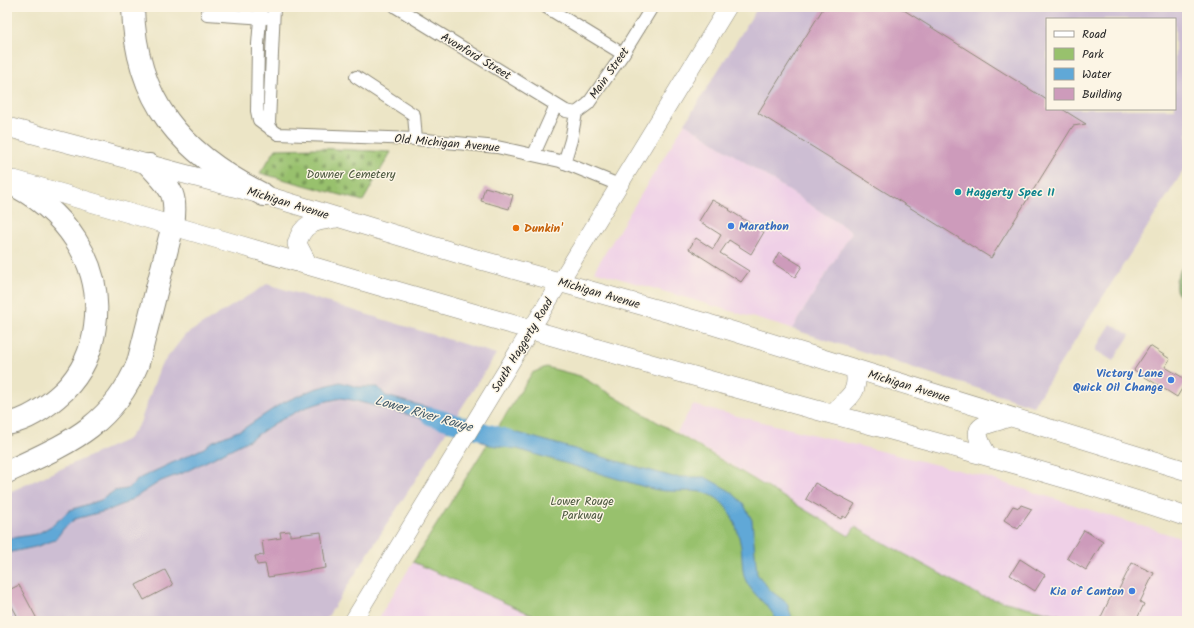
<svg xmlns="http://www.w3.org/2000/svg" width="1194" height="628" font-family="Kalam,sans-serif">
<defs>
<pattern id="forest-crowns" width="20" height="18" patternUnits="userSpaceOnUse"><rect width="20" height="18" fill="#7aa760"/><path d="M2 6a3 3 0 1 1 6 0M12 15a3 3 0 1 1 6 0" fill="none" stroke="#64884f"/></pattern>
<pattern id="cemetery-stones" width="16" height="16" patternUnits="userSpaceOnUse"><rect width="16" height="16" fill="#98c16d"/><path d="M2 7V4a2 2 0 0 1 4 0v3zM10 15v-3a2 2 0 0 1 4 0v3z" fill="#7c9d5a"/></pattern>
</defs>
<rect width="100%" height="100%" fill="#fcf5e5"/>
<filter id="ink" filterUnits="userSpaceOnUse"><feTurbulence type="fractalNoise" baseFrequency=".025" numOctaves="2"/><feDisplacementMap in="SourceGraphic" scale="8" xChannelSelector="R" yChannelSelector="G"/><feConvolveMatrix kernelMatrix="1 2 1 2 8 2 1 2 1" color-interpolation-filters="sRGB"/></filter>
<filter id="wash" filterUnits="userSpaceOnUse"><feTurbulence type="fractalNoise" baseFrequency=".012" numOctaves="4" result="noise"/><feDisplacementMap in="SourceGraphic" scale="16" xChannelSelector="R" yChannelSelector="G"/><feGaussianBlur stdDeviation="0.9" result="paint"/><feColorMatrix in="noise" values="0 0 0 0 0 0 0 0 0 0 0 0 0 0 0 0 0 1.4 0 .05"/><feComposite in="paint" operator="in"/></filter>
<g filter="url(#wash)">
<rect width="100%" height="100%" fill="#ece5c6"/>
<!-- built -->
<path fill="#efd0e7" d="M685,123L852,232L792,329L594,271Z
M693,405L982,476L1187,540V621H1060L1062,616L981,596L855,527L849,536L677,432Z
M413,562L546,621H377Z"/>
<!-- industrial -->
<path fill="#cdbed3" fill-rule="evenodd" d="M758,7H1187V165L1033,406L792,329L852,232L685,123ZM1047,19H1175V109H1047Z
M267,284L496,354L325,621H7V493L128,439L140,423L160,367L185,335Z
M1111,324L1130,335L1113,361L1095,350Z"/>
<!-- forest -->
<path fill="url(#forest-crowns)" stroke="#526946" d="M1187,259V302C1167,290 1177,275 1187,259Z"/>
<!-- cemetery -->
<path fill="url(#cemetery-stones)" stroke="#62764c" d="M317,148L391,152L363,201L260,173L276,149Z"/>
<!-- park -->
<path fill="#98c16d" stroke="#62764c" d="M546,367L580,376L849,536L855,527L981,596L1063,616L1060,621H546L413,562L532,373Z"/>
<!-- water -->
<path fill="#60a8d7" stroke="#466a81" d="M340,382L358,387H378L386,396L459,416L449,431L421,418L352,400L341,398L323,402L304,408L275,423L251,439L185,472L161,481L126,503L109,510L75,519L64,528L55,540L35,547L7,553V537L12,538L37,534L53,525L70,510L101,500L114,491L127,489L140,478L204,448L211,442L243,429L282,403L314,389Z
M490,425L673,477H705L730,491L743,503L752,520L757,574L771,591L787,603L793,621H777C771,606 754,597 746,581C741,572 743,553 740,542C736,521 726,497 702,492C691,490 679,492 669,491C661,491 652,489 645,487L517,449L490,445L480,441Z"/>
<g fill="none" stroke-linecap="round" stroke-linejoin="round">
<!-- river -->
<path stroke="#60a8d7" stroke-width="18" d="M430,416L509,439"/>
</g>
<g id="blocks">
<!-- building -->
<path fill="#cd9bbb" d="M824,7H899L1047,100V109H1062L1086,124L1073,126L991,258L758,113Z
M485,187L513,195L509,209L481,201Z
M712,200L730,209L729,210L764,232L751,254L729,240L720,253L749,271L741,282L689,249L696,238L713,249L721,235L699,221Z
M779,252L802,266L795,277L773,263Z
M1150,346L1170,359L1165,367L1187,380L1177,397L1134,370Z
M815,483L855,504L846,518L843,516L841,519L806,499Z
M1021,505L1032,509L1018,529L1004,520L1013,506L1019,508Z
M1084,530L1103,542L1086,570L1067,558Z
M290,531V536L321,532L326,568L268,577L265,564L257,565L255,556L264,555L262,541L281,538L280,532Z
M1020,559L1045,575L1035,591L1010,575Z
M1132,563L1154,573L1140,602L1144,604L1136,621H1099L1114,590L1118,591Z
M165,570L173,585L144,600L136,585Z
M19,585L37,619L33,621H20L7,597V591Z"/>
</g>
</g>
<g filter="url(#ink)">
<use href="#blocks" fill-opacity="0" stroke="#8c8878" stroke-width="1"/>
<g fill="none" stroke-linecap="round" stroke-linejoin="round">
<defs>
<path id="street" d="M261,7L258,44L257,111L259,120L278,134L416,139L497,147L560,161L619,185
M396,7L566,111L576,113
M546,7L623,54
M207,14L266,18
M356,77L414,115L416,139
M271,130L269,123L274,7
M534,154L556,105
M564,163L571,140L576,113L588,104L623,54L652,7"/>
<path id="secondary" d="M353,621L728,7"/>
<path id="primary" d="M7,127L264,195L466,256L709,324L1187,471
M14,180C270,253 524,330 780,400C917,438 1053,471 1187,517
M308,265L297,244C302,222 316,221 336,218
M833,414C846,397 860,396 855,370
M987,455C967,422 984,427 1009,417"/>
<path id="highway" d="M133,7C135,102 182,154 264,195
M7,182C64,208 104,263 95,326C92,351 81,374 64,391C48,406 29,420 7,424
M7,472C66,444 112,427 138,363L173,225C178,192 170,188 149,165"/>
</defs>
<!-- street casing -->
<use href="#street" stroke="#8c8878" stroke-width="14"/>
<!-- secondary casing -->
<use href="#secondary" stroke="#8c8878" stroke-width="18"/>
<!-- primary casing -->
<use href="#primary" stroke="#8c8878" stroke-width="20"/>
<!-- highway casing -->
<use href="#highway" stroke="#8c8878" stroke-width="24"/>
<!-- street -->
<use href="#street" stroke="#fff" stroke-width="12"/>
<!-- secondary -->
<use href="#secondary" stroke="#fff" stroke-width="17"/>
<!-- primary -->
<use href="#primary" stroke="#fff" stroke-width="19"/>
<!-- highway -->
<use href="#highway" stroke="#fff" stroke-width="22"/>
</g>
</g>
<!-- markers -->
<circle fill="#0f9aa8" stroke="#fcf5e5" stroke-width="1.5" cx="958" cy="192" r="4"/>
<g fill="#3f7fe0" stroke="#fcf5e5" stroke-width="1.5">
<circle cx="731" cy="226" r="4"/>
<circle cx="1171" cy="380" r="4"/>
<circle cx="1132" cy="591" r="4"/>
</g>
<circle fill="#e8710a" stroke="#fcf5e5" stroke-width="1.5" cx="516" cy="228" r="4"/>
<g text-anchor="middle" stroke-width="3" stroke-linejoin="round" paint-order="stroke">
<!-- street labels -->
<g font-size="12" fill="#2b2b2b" stroke="#fcf5e5">
<text transform="translate(476 56) rotate(31)" y="4">Avonford Street</text>
<text transform="translate(609 73) rotate(-55)" y="4">Main Street</text>
<text transform="translate(447 143) rotate(5)" y="4">Old Michigan Avenue</text>
<text transform="translate(288 203) rotate(17)" y="4">Michigan Avenue</text>
<text transform="translate(599 293) rotate(16)" y="4">Michigan Avenue</text>
<text transform="translate(522 345) rotate(-59)" y="4">South Haggerty Road</text>
<text transform="translate(909 386) rotate(17)" y="4">Michigan Avenue</text>
</g>
<!-- park labels -->
<g font-size="12" fill="#4c583f" stroke="#fcf5e5">
<text x="351" y="178">Downer Cemetery</text>
<text x="582" y="505">Lower Rouge<tspan x="582" dy="14">Parkway</tspan></text>
</g>
<!-- culture labels -->
<g font-size="12" font-weight="bold" fill="#0d838f" stroke="#fcf5e5" text-anchor="start">
<text x="966" y="196">Haggerty Spec II</text>
</g>
<!-- shop labels -->
<g font-size="12" font-weight="bold" fill="#366cbe" stroke="#fcf5e5" text-anchor="end">
<text x="739" y="230" text-anchor="start">Marathon</text>
<text x="1163" y="377">Victory Lane<tspan x="1163" dy="14">Quick Oil Change</tspan></text>
<text x="1124" y="595">Kia of Canton</text>
</g>
<!-- food labels -->
<g font-size="12" font-weight="bold" fill="#c56008" stroke="#fcf5e5" text-anchor="start">
<text x="524" y="232">Dunkin'</text>
</g>
<!-- water labels -->
<g font-size="13" font-style="italic" fill="#3e5767" stroke="#fcf5e5">
<text transform="translate(424 413) rotate(16)" y="5">Lower River Rouge</text>
</g>
</g>
<!-- margin -->
<rect width="1194" height="628" fill="none" stroke="#fcf5e5" stroke-width="24"/>
<!-- legend -->
<rect x="1046" y="18" width="130" height="92" fill="#fcf5e5" stroke="#a8a49b"/>
<rect x="1054" y="31" width="20" height="6" fill="#ffffff" stroke="#a8a49b"/>
<text x="1082" y="38" font-size="12" fill="#2b2b2b">Road</text>
<rect x="1054" y="48" width="20" height="12" fill="#98c16d" stroke="#a8a49b"/>
<text x="1082" y="58" font-size="12" fill="#2b2b2b">Park</text>
<rect x="1054" y="68" width="20" height="12" fill="#60a8d7" stroke="#a8a49b"/>
<text x="1082" y="78" font-size="12" fill="#2b2b2b">Water</text>
<rect x="1054" y="88" width="20" height="12" fill="#cd9bbb" stroke="#a8a49b"/>
<text x="1082" y="98" font-size="12" fill="#2b2b2b">Building</text>
</svg>
